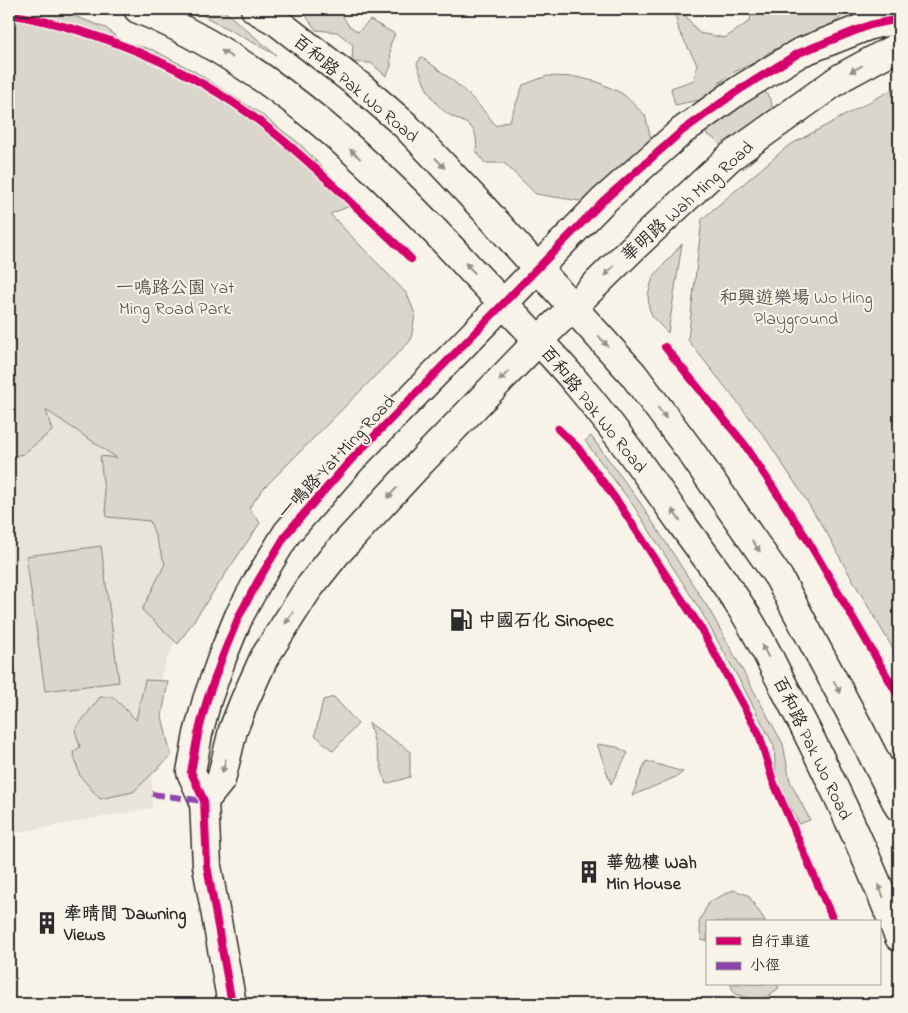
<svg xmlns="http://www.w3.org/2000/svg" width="908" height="1013" font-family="'Indie Flower','LXGW WenKai TC',sans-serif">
<rect width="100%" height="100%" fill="#f7f3e8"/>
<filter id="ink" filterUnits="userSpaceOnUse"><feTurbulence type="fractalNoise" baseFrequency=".02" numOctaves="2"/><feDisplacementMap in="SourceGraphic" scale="10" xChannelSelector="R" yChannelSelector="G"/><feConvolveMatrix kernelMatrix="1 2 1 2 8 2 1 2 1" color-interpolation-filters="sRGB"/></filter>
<g filter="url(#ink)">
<!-- built -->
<path fill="#e8e4da" d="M9,385L229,534L188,611L163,669L156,695L151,744L152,808L9,834Z"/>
<!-- green -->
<path fill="#dad6cc" stroke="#82807c" d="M9,9H44L66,13L106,28L121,41L153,50L194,71L261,114L300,144L351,198L350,206L330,214L407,294L415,314L411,340L263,489L249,508L260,523L178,644L142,610L165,564L150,521L107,517L100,456L117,458L46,410L52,431L23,454L9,457Z
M191,9H222L276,55Z
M284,9H339L348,25L358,32L370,20L395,34L390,45L391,67L386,76L371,63L352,62L353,45L337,32L316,30L301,9L287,10Z
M674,9H680L699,33L725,38L750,21L752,9H869L847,13L823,31L800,38L769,52L758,61L730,74L719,83L752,69L771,101L778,139L743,169L716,140L681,117L699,100L675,105L671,88L694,80L697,64L679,31Z
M421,57C449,76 476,98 496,126L510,120L523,85L547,76L576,77L598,82L623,94L645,115L651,139L649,153L608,187L580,201L536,194L504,163H485L476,151C480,119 460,125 443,110C429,98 423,81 417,64Z
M899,86V659L844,565L828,535L801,492L764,436L688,340L702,219L788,146Z
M682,244L668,333L653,318L649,308L648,295L653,277Z
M591,436L639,501L710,611L783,744L790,781L810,820L799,824L776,778L774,746L740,681L702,613L633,505L585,441Z
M101,546L119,682L45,691L26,556Z
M145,680L168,681L162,716L171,756L133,792L100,799L80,776L73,752L80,747L75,730L100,697H113L136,720Z
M334,697L358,724L333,751L315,735L323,700Z
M369,723L410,751V777L386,784Z
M597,744L617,747L628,753L611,784Z
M646,761L683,772L678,776L632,796Z
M733,890L748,895L766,922H707V941L701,940L699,922L709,902Z
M730,984H779L778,989L758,1002L735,994Z"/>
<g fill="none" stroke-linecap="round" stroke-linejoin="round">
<defs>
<path id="secondary" d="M138,9C272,64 378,168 474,273C509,310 546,346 579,386C616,430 649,477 682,524C702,552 724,580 742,609C758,633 770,660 783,685C826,767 865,851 899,937
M255,9L276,21L361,87L405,125L484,209L633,374L689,449L779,578L861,732L899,807
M204,801L221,780L233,730L244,702L264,658L285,625L308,589L335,555L421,462L538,341L635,246L730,157L842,77L899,46
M232,1004L207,866L204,801L191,772L198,734L207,700L223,655L239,616L259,579L287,533L350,461L567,238L603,201L682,131L739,90L799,53L870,25L899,19"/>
</defs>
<!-- secondary casing -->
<use href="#secondary" stroke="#2b2b2b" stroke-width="31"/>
<!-- secondary -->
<use href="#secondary" stroke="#f7f3e8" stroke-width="28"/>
<!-- quiet -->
<path stroke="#8e44ad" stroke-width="6" stroke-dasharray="12 6" stroke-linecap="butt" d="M152,794L204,801"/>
<defs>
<path id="cycleway" d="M9,14C100,30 189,67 263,124C294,148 323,175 351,202C371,221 392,239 411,259
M665,347L745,445L774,489L807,539L899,697
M558,429L578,448L617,501L700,627L759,734L773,781L834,922
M232,1004L207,866L204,801L191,772L198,734L207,700L223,655L239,616L259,579L287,533L350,461L567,238L603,201L682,131L739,90L799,53L870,25L899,19"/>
</defs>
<!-- cycleway casing -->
<use href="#cycleway" stroke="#f7f3e8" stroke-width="11"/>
<!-- cycleway -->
<use href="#cycleway" stroke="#d6006c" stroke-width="8"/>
</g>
<!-- one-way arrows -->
<defs><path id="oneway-solid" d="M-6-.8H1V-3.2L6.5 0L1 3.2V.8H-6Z" transform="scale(1.25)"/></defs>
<g fill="#918f8a">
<use href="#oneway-solid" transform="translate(227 54) rotate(-148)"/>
<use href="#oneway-solid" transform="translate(856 69) rotate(152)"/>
<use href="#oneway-solid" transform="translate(355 154) rotate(-138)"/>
<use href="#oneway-solid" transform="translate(440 163) rotate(47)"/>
<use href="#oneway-solid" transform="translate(470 268) rotate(-133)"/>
<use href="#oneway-solid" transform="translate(609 271) rotate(135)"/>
<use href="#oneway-solid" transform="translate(603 341) rotate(48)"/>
<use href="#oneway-solid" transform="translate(504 376) rotate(134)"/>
<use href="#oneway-solid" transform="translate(662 413) rotate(53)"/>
<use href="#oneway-solid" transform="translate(392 493) rotate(133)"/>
<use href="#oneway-solid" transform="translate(676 515) rotate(-125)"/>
<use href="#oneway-solid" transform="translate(756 546) rotate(55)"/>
<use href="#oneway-solid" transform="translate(289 618) rotate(123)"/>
<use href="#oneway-solid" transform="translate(765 651) rotate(-118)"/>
<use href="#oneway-solid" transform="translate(837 687) rotate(62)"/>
<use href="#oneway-solid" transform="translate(224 766) rotate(104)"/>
<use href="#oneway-solid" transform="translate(881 891) rotate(-112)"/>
</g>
</g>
<!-- icons -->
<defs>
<symbol id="fuel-bare" viewBox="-9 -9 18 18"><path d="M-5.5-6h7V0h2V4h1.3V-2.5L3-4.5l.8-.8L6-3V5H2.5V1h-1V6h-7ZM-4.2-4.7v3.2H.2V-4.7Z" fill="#2b2b2b" stroke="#f7f3e8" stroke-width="2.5" paint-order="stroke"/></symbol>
<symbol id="building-bare" viewBox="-9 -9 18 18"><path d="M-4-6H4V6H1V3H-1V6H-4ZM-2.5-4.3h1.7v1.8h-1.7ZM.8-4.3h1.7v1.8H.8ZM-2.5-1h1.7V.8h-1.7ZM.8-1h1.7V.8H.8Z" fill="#2b2b2b" stroke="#f7f3e8" stroke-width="2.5" paint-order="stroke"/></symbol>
</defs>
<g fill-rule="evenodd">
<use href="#fuel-bare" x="445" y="604" width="32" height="32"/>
<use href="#building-bare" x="573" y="856" width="32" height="32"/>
<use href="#building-bare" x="31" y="907" width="32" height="32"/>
</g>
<g text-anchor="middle" stroke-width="4" stroke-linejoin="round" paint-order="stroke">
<!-- street labels -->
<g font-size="18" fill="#2b2b2b" stroke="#f7f3e8">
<text transform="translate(356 88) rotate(40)" y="6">百和路 Pak Wo Road</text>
<text transform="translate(687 201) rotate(-42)" y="6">華明路 Wah Ming Road</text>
<text transform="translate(594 409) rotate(51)" y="6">百和路 Pak Wo Road</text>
<text transform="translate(336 457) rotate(-47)" y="6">一鳴路 Yat Ming Road</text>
<text transform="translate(813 748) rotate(64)" y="6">百和路 Pak Wo Road</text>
</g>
<!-- park labels -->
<g font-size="18" fill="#575653" stroke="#f7f3e8">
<text x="175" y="293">一鳴路公園 Yat<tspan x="175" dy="21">Ming Road Park</tspan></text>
<text x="796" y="303">和興遊樂場 Wo Hing<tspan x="796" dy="21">Playground</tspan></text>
</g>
<!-- poi labels -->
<g font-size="18" font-weight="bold" fill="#2b2b2b" stroke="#f7f3e8" text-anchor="start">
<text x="478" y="626">中國石化 Sinopec</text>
<text x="606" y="868">華勉樓 Wah<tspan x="606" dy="21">Min House</tspan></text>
<text x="64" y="919">牽晴間 Dawning<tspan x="64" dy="21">Views</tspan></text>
</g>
</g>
<!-- margin -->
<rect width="908" height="1013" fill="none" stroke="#f7f3e8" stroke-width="30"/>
<rect x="15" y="15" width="878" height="983" fill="none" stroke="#2b2b2b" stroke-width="2" filter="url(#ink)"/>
<!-- legend -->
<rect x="706" y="920" width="175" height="65" fill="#f7f3e8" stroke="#a5a39c"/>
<rect x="716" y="937" width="25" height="8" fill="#d6006c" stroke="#a5a39c"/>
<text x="750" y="946" font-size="15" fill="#2b2b2b">自行車道</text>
<rect x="716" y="962" width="25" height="8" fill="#8e44ad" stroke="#a5a39c"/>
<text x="750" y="970" font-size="15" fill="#2b2b2b">小徑</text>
</svg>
